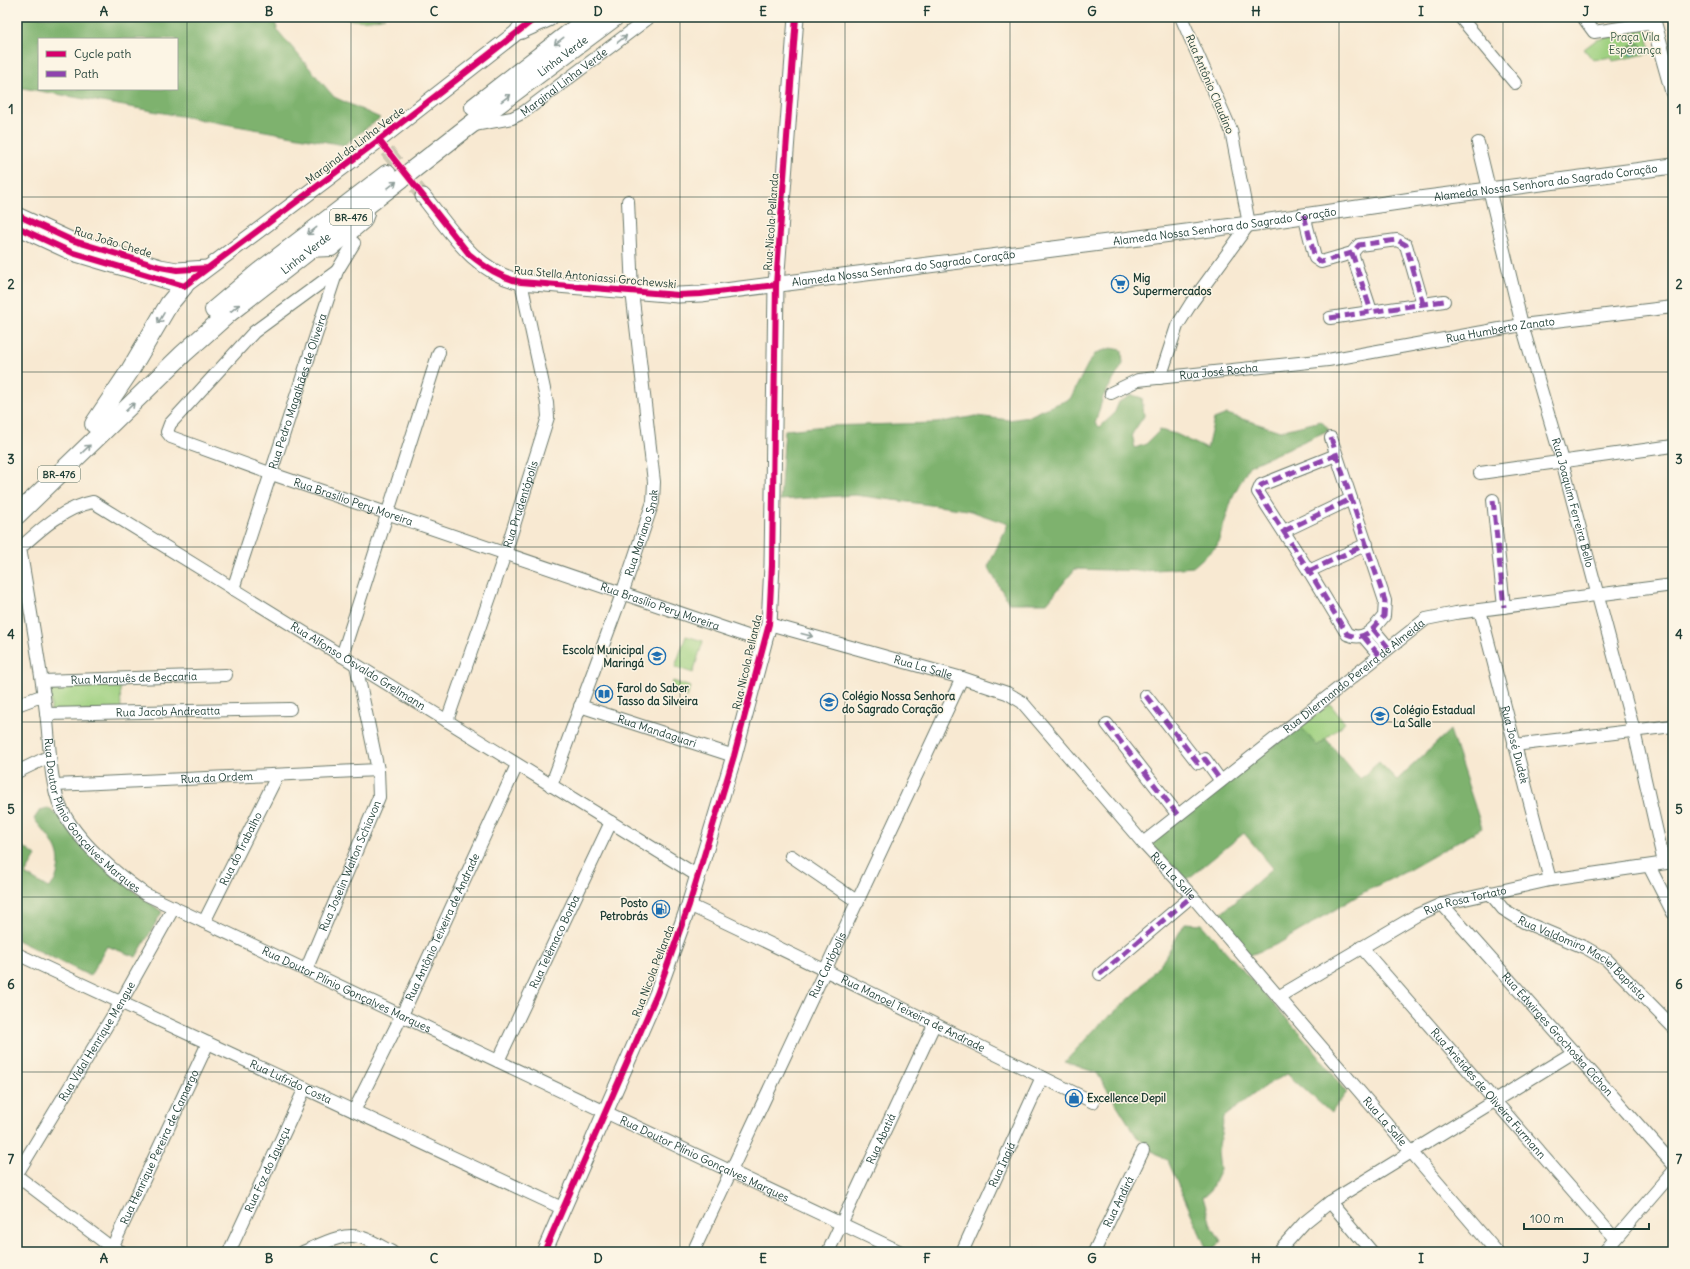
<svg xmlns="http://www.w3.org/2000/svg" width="1690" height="1269" font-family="Delius,sans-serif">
<rect width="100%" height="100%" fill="#fcf5e5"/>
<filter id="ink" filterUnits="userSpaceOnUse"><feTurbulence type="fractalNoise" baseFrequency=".025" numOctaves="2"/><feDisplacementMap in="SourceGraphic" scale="8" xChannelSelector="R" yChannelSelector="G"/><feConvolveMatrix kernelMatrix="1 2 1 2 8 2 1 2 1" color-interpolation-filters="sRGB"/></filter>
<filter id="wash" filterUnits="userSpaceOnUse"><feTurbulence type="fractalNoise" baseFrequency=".012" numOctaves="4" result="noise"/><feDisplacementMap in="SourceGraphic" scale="16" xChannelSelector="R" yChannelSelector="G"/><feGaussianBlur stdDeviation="0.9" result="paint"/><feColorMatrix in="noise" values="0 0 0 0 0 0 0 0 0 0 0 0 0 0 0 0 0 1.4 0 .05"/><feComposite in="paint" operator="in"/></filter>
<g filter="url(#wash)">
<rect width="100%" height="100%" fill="#f8e9d2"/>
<!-- green -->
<path fill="#9ed07f" stroke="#5e865a" d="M339,17H385C369,21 355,22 339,17Z
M1646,29L1651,53L1613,61L1611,57L1593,60L1584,49L1596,40Z
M686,636L703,641L693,673L675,667Z
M673,681L691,687L687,697L670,691Z
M120,684L121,710L51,712V685Z
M1330,704L1345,723L1317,746L1301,727Z"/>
<!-- forest -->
<path fill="#7eb26e" stroke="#4e7851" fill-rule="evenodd" d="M17,17H273L278,31L334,97L380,118L344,145L17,87ZM39,39H177V89H39Z
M1639,43L1642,47L1640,53L1631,55L1627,54L1625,51L1627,47L1630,49L1631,45Z
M1111,348L1122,350L1123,364L1103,397L1095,424L1100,427L1114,414L1119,402L1132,395L1142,398L1144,416L1132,434L1135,448L1146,444L1160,430L1176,434L1207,449L1214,419L1227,414L1280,431L1321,421L1329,430L1249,466L1233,496L1217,546L1193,567L1144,571L1075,569L1047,603H1009L988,567L1008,524L968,510L855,495L780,500L785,430L826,426L936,423L976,416L1009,420L1028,417L1044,409L1070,399L1088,364L1096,353Z
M1301,727L1317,746L1326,739L1360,779L1379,762L1397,780L1450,730L1482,828L1407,871L1364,892L1278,944L1248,956L1216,918L1273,868L1244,833L1184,882L1150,843L1253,760Z
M48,808L69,825L135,892L162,912L136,957L107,946L90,976L17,940V842L36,856L25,874L48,888C55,883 56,879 58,870C63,849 46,834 34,819L40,810Z
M1185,923L1201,924L1304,1038L1347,1092L1331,1113L1287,1074L1262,1088L1224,1117L1218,1152L1220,1170L1210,1191L1203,1197L1211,1225L1221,1241L1210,1252H1208L1168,1161L1151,1150L1137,1137L1097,1073L1065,1062L1094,1030L1139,990L1164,959Z"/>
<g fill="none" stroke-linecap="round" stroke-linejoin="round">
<!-- stream -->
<path stroke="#59c3d3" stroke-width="2.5" d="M1632,53L1647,48"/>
</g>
</g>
<g filter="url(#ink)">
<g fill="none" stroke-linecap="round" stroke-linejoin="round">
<!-- major-tunnel -->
<path stroke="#cdc7b2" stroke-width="15" stroke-dasharray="15 8" stroke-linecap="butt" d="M387,151L423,196"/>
<defs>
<g id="minor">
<path d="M1460,17L1515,83"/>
<path d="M1583,17L1594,32L1653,23"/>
<path id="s1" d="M474,125L512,118L524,112L650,17"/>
<path id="s2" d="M1478,143L1522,325L1562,461L1634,731L1664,863"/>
<path d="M1304,215L1315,258L1321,262L1352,253L1359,245L1397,240L1406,245L1423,304"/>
<path d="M306,251L332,250L365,222L368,214L367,205"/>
<path d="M1352,253L1371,311"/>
<path id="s3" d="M337,271L254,332L170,424L167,432L171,437L272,474L765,642"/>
<path d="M1330,318L1444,301"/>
<path d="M1160,378L1177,326L1192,302L1249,224L1231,130L1181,17"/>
<path id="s4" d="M1111,393L1138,380L1328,360L1522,325L1673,307"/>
<path d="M1331,438L1385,601L1384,616C1373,629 1365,642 1347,634L1309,571L1258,492L1261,485L1336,455"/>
<path d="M1480,473L1673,446"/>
<path d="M1493,500L1504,607"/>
<path d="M1284,531L1351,499"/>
<path id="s5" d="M17,544L20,548C29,602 39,657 46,712C50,742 49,781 61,808C77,841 116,874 145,894L901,1252"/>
<path id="s6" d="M20,548C41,529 65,507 93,502L698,876"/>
<path d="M1309,571L1367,544"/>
<path id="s7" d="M233,589L337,271L354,243L348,238"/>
<path id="s8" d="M1480,610L1550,880"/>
<path id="s9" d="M769,624L962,678L1007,693L1022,702L1143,843L1192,896L1497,1252"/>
<path d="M1373,629L1388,647"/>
<path d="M1363,636L1379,655"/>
<path d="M342,656L439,352"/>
<path id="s10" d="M42,681L226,675"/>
<path d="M1146,696L1198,763L1205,759L1221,781"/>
<path d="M17,705L44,695"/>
<path id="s11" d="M580,706L734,756"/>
<path id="s12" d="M46,714L290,709"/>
<path id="s13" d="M447,721L505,554L548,417L547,403L521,282"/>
<path d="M1107,724L1178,815"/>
<path d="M1514,745L1673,726"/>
<path d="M17,772L50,756"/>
<path id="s14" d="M55,785L378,770"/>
<path id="s15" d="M551,786L622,594L653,502L654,482L632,291L628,201"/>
<path id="s16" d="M1143,843L1426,619L1456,613L1673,585"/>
<path d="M791,856L858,902"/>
<path d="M1649,866L1673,913"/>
<path id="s17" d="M1489,892L1503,909L1524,922L1586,948L1607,960L1673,1027"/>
<path id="s18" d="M1442,904L1673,1164"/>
<path id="s19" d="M689,905C825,969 958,1036 1093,1102"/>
<path id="s20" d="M204,922L277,776"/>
<path id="s21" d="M1361,947L1615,1239"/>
<path id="s22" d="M17,954L564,1209"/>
<path id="s23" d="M306,970L379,797L378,770L356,665"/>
<path d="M1100,974L1192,896"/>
<path id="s24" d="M1278,997L1417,915L1442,904L1550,880L1673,862"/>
<path id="s25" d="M498,1061L611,822"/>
<path id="s26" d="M354,1111L402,1015L517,765"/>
<path id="s27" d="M17,1174L121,1002L174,907"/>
<path d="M17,1176L112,1248L122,1252"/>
<path d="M1330,1202L1372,1252"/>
<path id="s28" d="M110,1252L208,1043"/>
<path id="s29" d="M229,1252L305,1088"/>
<path d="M303,1252C320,1245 344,1231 363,1238C373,1241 382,1247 392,1252"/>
<path id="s30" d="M693,1252L962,678"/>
<path id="s31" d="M828,1252L934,1025"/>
<path id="s32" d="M962,1252L1042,1077"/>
<path id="s33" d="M1094,1252L1143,1151"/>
<path d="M1278,1252L1304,1223L1330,1202L1574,1052"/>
<path d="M1604,1252L1673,1172"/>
</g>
<g id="major">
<path d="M1652,17L1673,92"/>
<path id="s34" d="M423,196C451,231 475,272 521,282L678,295L701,294L1249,224L1419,199L1673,166"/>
<path d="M17,215L71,240L160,267L177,270L207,268"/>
<path d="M17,227L73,253L184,286L379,140L530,22"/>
<path d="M544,1252L657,994L689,905L734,756L769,624L772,565L776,285L796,17"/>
</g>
<g id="highway">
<path d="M520,30L549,17"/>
<path d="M474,107L590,17"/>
<path d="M214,310L259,272L387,174"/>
<path d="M94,424L129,372L169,304L184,286"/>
<path id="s35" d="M17,515L183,354L229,313L469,126L615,17"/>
</g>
</defs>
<!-- minor casing -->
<use href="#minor" stroke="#6b796b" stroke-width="14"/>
<!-- major casing -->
<use href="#major" stroke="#6b796b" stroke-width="17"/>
<!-- highway casing -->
<use href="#highway" stroke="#6b796b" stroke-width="20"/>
<!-- minor -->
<use href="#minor" stroke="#fff" stroke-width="12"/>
<!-- major -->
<use href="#major" stroke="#fff" stroke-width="15"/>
<!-- highway -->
<use href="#highway" stroke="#fff" stroke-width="18"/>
<!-- quiet -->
<path stroke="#8e44ad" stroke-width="5" stroke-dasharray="10 5" stroke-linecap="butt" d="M1304,215L1315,258L1321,262L1352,253L1359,245L1397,240L1406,245L1423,304
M1352,253L1371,311
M1330,318L1444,301
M1331,438L1385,601L1384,616C1373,629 1365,642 1347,634L1309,571L1258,492L1261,485L1336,455
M1493,500L1504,607
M1284,531L1351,499
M1309,571L1367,544
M1373,629L1388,647
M1363,636L1379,655
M1146,696L1198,763L1205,759L1221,781
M1107,724L1178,815
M1100,974L1192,896"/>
<defs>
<path id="cycleway" d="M379,140L469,254C485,267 501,278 521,282L678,295L701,294L776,285
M17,215L71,240L160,267L177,270L208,268
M17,227L73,253L184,286L379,140L537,17
M544,1252L657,994L689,905L734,756L769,624L772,565L776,285L796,17"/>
</defs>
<!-- cycleway casing -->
<use href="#cycleway" stroke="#fcf5e5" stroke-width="8"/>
<!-- cycleway -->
<use href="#cycleway" stroke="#d6006c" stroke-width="6"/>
</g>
<!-- one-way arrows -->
<defs><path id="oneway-shaft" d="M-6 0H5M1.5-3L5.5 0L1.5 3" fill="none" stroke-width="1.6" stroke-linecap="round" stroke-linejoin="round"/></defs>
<g stroke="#8f9e9a">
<use href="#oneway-shaft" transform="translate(622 39) rotate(-38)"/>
<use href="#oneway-shaft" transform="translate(559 41) rotate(142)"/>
<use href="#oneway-shaft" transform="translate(506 98) rotate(-37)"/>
<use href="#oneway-shaft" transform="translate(392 185) rotate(-38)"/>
<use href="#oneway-shaft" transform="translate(312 231) rotate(142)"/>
<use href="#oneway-shaft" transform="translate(235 308) rotate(-39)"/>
<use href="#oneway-shaft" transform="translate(161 318) rotate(120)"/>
<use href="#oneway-shaft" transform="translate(130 407) rotate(-44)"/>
<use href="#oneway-shaft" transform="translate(86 449) rotate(-44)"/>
<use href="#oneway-shaft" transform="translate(807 635) rotate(15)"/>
</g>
</g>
<!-- grid -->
<path fill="none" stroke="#1f3d34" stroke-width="1" stroke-opacity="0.55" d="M187,17V1252M351,17V1252M516,17V1252M680,17V1252M845,17V1252M1010,17V1252M1174,17V1252M1339,17V1252M1503,17V1252M17,197H1673M17,372H1673M17,547H1673M17,722H1673M17,897H1673M17,1072H1673"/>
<!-- icons -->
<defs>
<symbol id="supermarket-ring" viewBox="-11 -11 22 22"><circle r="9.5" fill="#fcf5e5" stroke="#1f6fb2" stroke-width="1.5"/><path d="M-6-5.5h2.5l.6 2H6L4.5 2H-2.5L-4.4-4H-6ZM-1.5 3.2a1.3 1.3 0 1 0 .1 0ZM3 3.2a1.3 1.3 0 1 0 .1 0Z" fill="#1f6fb2"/></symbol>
<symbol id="school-ring" viewBox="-11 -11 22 22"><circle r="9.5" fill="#fcf5e5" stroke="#1f6fb2" stroke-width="1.5"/><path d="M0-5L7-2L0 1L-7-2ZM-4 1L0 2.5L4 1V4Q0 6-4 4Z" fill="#1f6fb2"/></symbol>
<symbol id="library-ring" viewBox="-11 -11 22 22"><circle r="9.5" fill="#fcf5e5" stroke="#1f6fb2" stroke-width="1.5"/><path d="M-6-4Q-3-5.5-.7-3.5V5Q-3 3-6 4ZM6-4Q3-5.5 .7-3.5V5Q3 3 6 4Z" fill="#1f6fb2"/></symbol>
<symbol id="fuel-ring" viewBox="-11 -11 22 22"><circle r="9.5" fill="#fcf5e5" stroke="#1f6fb2" stroke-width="1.5"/><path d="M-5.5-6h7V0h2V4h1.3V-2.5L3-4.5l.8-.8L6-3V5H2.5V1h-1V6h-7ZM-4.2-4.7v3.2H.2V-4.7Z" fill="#1f6fb2"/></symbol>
<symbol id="shop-ring" viewBox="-11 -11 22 22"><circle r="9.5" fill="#fcf5e5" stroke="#1f6fb2" stroke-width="1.5"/><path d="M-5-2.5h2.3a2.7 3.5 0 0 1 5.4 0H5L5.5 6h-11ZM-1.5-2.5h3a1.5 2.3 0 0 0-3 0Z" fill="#1f6fb2"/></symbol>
</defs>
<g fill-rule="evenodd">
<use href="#supermarket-ring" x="1110" y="274" width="20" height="20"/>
<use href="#school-ring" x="647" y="646" width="20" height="20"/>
<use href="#library-ring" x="594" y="684" width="20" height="20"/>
<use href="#school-ring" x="819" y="692" width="20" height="20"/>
<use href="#school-ring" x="1370" y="706" width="20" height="20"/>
<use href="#fuel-ring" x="651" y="899" width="20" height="20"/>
<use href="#shop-ring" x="1064" y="1088" width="20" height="20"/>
</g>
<g text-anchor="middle" stroke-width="3" stroke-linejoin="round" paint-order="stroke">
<!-- shield labels -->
<g fill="#fcf5e5" stroke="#617469" stroke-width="1">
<rect x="330" y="209" width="42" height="16" rx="3"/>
<rect x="38" y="466" width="42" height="16" rx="3"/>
</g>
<g font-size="10" font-weight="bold" fill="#1f3d34">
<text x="351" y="221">BR-476</text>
<text x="59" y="478">BR-476</text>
</g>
<!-- park labels -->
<g font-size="11" fill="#385a43" stroke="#fcf5e5">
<text x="1635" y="41">Praça Vila<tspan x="1635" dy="13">Esperança</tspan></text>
</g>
<!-- street labels -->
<g font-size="11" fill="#1f3d34" stroke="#fcf5e5">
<text dy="4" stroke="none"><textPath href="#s35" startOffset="714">Linha Verde</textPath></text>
<text dy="4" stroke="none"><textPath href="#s1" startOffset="102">Marginal Linha Verde</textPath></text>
<text transform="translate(1210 84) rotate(67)" y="4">Rua Antônio Claudino</text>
<text transform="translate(355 145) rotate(-37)" y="4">Marginal da Linha Verde</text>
<text dy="4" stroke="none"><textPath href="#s34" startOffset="1166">Alameda Nossa Senhora do Sagrado Coração</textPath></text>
<text transform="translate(771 222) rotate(-86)" y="4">Rua Nicola Pellanda</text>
<text dy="4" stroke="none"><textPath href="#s34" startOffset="842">Alameda Nossa Senhora do Sagrado Coração</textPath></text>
<text transform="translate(113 242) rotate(17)" y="4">Rua João Chede</text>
<text dy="4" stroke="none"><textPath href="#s35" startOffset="390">Linha Verde</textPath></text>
<text dy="4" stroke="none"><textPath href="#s34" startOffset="518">Alameda Nossa Senhora do Sagrado Coração</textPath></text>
<text transform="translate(595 277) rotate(5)" y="4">Rua Stella Antoniassi Grochewski</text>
<text dy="4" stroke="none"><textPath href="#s4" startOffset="396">Rua Humberto Zanato</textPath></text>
<text dy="4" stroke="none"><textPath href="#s4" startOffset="111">Rua José Rocha</textPath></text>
<text dy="4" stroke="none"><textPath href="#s7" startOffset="208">Rua Pedro Magalhães de Oliveira</textPath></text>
<text dy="4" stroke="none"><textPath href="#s3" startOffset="436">Rua Brasílio Pery Moreira</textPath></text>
<text dy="4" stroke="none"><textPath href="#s2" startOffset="372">Rua Joaquim Ferreira Bello</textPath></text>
<text dy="4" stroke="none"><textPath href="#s13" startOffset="229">Rua Prudentópolis</textPath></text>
<text dy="4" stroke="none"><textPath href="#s15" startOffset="269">Rua Mariano Snak</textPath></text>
<text dy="4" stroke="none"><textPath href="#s3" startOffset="760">Rua Brasílio Pery Moreira</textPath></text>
<text transform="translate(747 662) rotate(-77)" y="4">Rua Nicola Pellanda</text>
<text dy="4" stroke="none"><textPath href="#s6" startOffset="399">Rua Alfonso Osvaldo Grellmann</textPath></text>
<text dy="4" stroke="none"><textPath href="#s9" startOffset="160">Rua La Salle</textPath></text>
<text dy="4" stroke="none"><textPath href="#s16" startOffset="269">Rua Dilermando Pereira de Almeida</textPath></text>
<text dy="4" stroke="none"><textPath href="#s10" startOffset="92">Rua Marquês de Beccaria</textPath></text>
<text dy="4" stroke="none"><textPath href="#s12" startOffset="122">Rua Jacob Andreatta</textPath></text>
<text dy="4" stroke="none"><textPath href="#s11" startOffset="81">Rua Mandaguari</textPath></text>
<text dy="4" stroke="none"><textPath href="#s8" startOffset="139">Rua José Dudek</textPath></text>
<text dy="4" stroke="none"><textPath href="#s14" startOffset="162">Rua da Ordem</textPath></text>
<text dy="4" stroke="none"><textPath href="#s5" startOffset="290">Rua Doutor Plínio Gonçalves Marques</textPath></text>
<text dy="4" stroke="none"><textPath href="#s20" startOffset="82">Rua do Trabalho</textPath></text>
<text dy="4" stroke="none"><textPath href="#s23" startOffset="113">Rua Joselin Walton Schiavon</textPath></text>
<text dy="4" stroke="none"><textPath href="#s9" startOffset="496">Rua La Salle</textPath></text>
<text dy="4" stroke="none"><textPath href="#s24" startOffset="212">Rua Rosa Tortato</textPath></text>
<text dy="4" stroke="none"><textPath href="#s26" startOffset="204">Rua Antônio Teixeira de Andrade</textPath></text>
<text dy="4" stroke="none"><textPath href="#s25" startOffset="132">Rua Telêmaco Borba</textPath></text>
<text dy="4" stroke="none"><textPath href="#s17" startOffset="116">Rua Valdomiro Maciel Baptista</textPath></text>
<text dy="4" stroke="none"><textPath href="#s30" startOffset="317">Rua Carlópolis</textPath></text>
<text transform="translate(653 971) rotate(-69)" y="4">Rua Nicola Pellanda</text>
<text dy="4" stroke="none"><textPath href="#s5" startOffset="613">Rua Doutor Plínio Gonçalves Marques</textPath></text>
<text dy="4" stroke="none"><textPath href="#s19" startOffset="249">Rua Manoel Teixeira de Andrade</textPath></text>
<text dy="4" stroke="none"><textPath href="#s18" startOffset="174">Rua Edwirges Grochoska Cichon</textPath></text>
<text dy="4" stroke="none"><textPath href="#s27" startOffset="155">Rua Vidal Henrique Mengue</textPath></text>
<text dy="4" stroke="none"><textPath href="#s22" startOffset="302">Rua Lufrido Costa</textPath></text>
<text dy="4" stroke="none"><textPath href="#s21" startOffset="194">Rua Aristides de Oliveira Furmann</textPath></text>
<text dy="4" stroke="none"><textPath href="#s9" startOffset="820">Rua La Salle</textPath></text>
<text dy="4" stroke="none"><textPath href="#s31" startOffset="125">Rua Abatiá</textPath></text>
<text dy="4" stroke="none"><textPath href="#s28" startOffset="116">Rua Henrique Pereira de Camargo</textPath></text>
<text dy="4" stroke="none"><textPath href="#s5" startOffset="1009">Rua Doutor Plínio Gonçalves Marques</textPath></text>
<text dy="4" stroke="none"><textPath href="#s32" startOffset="96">Rua Inajá</textPath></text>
<text dy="4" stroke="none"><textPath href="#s29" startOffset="91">Rua Foz do Iguaçu</textPath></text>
<text dy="4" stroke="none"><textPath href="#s33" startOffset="56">Rua Andirá</textPath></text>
</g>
<!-- poi labels -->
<g font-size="11" font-weight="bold" fill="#1f3d34" stroke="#fcf5e5" text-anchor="start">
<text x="1133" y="282">Mig<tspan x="1133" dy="13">Supermercados</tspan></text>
<text x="644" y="654" text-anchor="end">Escola Municipal<tspan x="644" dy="13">Maringá</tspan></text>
<text x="617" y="692">Farol do Saber<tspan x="617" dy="13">Tasso da Silveira</tspan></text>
<text x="842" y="700">Colégio Nossa Senhora<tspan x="842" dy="13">do Sagrado Coração</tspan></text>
<text x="1393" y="714">Colégio Estadual<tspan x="1393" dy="13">La Salle</tspan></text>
<text x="648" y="907" text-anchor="end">Posto<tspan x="648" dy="13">Petrobrás</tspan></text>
<text x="1087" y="1102">Excellence Depil</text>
</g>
</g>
<!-- margin -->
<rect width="1690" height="1269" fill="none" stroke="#fcf5e5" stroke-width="44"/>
<!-- legend -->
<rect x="38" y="38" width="140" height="52" fill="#fcf5e5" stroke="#a4ab9e"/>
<rect x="46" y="51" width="20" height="6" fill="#d6006c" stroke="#a4ab9e"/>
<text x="74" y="58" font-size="12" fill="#1f3d34">Cycle path</text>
<rect x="46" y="71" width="20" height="6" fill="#8e44ad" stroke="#a4ab9e"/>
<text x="74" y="78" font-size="12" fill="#1f3d34">Path</text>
<!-- scale -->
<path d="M1524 1223v6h125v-6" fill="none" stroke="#1f3d34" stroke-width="2"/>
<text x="1530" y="1223" font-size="12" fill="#1f3d34" stroke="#fcf5e5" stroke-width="3" paint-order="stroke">100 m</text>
<rect x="22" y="22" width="1646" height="1225" fill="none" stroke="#1f3d34" stroke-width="1.5"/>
<g font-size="13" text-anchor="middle" font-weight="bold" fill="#1f3d34">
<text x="104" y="16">A</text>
<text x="269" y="16">B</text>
<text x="434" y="16">C</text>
<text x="598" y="16">D</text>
<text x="763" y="16">E</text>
<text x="927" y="16">F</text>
<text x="1092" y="16">G</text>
<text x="1256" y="16">H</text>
<text x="1421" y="16">I</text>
<text x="1586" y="16">J</text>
<text x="11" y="114">1</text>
<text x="1679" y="114">1</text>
<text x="11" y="289">2</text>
<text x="1679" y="289">2</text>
<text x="11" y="464">3</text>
<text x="1679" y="464">3</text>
<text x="11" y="639">4</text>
<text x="1679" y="639">4</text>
<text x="11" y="814">5</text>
<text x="1679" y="814">5</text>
<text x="11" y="989">6</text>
<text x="1679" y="989">6</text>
<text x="11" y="1164">7</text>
<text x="1679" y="1164">7</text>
<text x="104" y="1263">A</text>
<text x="269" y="1263">B</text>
<text x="434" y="1263">C</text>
<text x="598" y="1263">D</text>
<text x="763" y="1263">E</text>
<text x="927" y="1263">F</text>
<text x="1092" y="1263">G</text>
<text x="1256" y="1263">H</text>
<text x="1421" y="1263">I</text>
<text x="1586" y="1263">J</text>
</g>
</svg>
